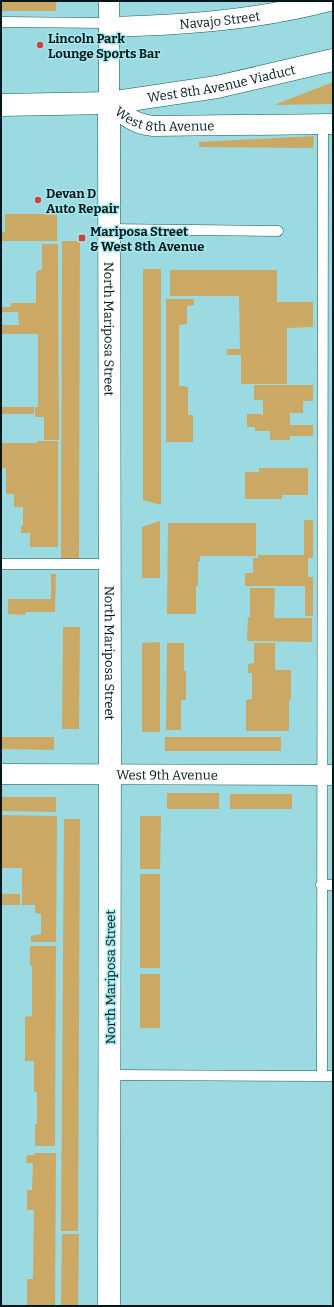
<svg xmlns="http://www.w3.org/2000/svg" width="334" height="1307" font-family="Bitter,serif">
<rect width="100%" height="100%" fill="#9adae0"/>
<!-- green -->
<path fill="#cba965" d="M1,1H56V11H1Z
M333,82V104L274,105Z
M314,136L313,148L199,147V142Z
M5,214H57V241H1V232H5Z
M62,241H80L79,559H61Z
M42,244H58L59,440H44V417H35V407H38V334H1V325H19L18,312H1V307H11V303H36V273H37L38,270H42Z
M143,269H161V505L143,500Z
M170,270H277V302H313V327L287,328V384H241V355H227V349H240L239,296H170Z
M166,299H194V305L187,306V324L179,325V386H185V387H188V415H193V442H166Z
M254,385H313V401H303V413H290V415H263V400H254Z
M1,407H34V414H1Z
M247,414H261L262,415H290V425H313V436H290V440H270V431H255V427H247Z
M37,441H58V547H30V533H21V526H23V507H14V494H6V468H1V443H37Z
M259,468H308V495H282V499H245V472H259Z
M304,520H313V558H308V577H313V616H305V586H245V573H253V558H258V555H304Z
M160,521V578H142V527Z
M168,523H256V556H200V561L198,562V586H196V614H167Z
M51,574H56L55,612H26L25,615L8,614V599H51Z
M250,588H275L274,618H312V642L247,641L248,617H250Z
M63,627H80L79,729H62Z
M160,642V732H142V643Z
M167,643H184V671H186V700H181V730H166Z
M254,643H275V670H291V699L289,700V731H246V700L252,699V673H248V664L254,663Z
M1,737H54V750L1,749Z
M165,737H281V751H165Z
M167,793H219V809H167Z
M230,794H292V809H230Z
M1,797H56V812L1,811Z
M1,815L57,816L56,942H31V936L41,934V914L35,913V905H22V868H1Z
M140,816H161L160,869H140Z
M64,819H80L78,1231H61Z
M140,874H160V968H140Z
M1,894H20V905H1Z
M30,946H56L55,1146H35V1124H37V1092H34V1061H25V1017L32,1016V966L30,965Z
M140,974H160V1028H140Z
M34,1153H56L55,1306H27V1279H33L34,1210H27V1190H32L33,1163H26L27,1155H34Z
M62,1234H79L78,1305L81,1306H61Z"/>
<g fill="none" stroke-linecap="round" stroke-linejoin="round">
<defs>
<path id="lane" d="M1,22L109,23
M109,229L278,231
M1,564H110
M321,885H333
M109,1075L333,1076
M322,1076L323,124"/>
<g id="street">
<path id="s1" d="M109,1V103C125,115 133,124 153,126L333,124"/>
<path id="s2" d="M109,27C183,25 257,20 329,1"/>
<path id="s3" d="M1,774L333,775"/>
</g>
<g id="secondary">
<path id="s4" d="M109,103L110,734L109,1306"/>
<path id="s5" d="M1,105L109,103L217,87L333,60"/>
</g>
</defs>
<!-- lane casing -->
<use href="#lane" stroke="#14585e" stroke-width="11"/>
<!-- street casing -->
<use href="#street" stroke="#14585e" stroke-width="21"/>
<!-- secondary casing -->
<use href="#secondary" stroke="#14585e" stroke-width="23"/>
<!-- lane -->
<use href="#lane" stroke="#fff" stroke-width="10"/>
<!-- street -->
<use href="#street" stroke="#fff" stroke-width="20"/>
<!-- secondary -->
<use href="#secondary" stroke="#fff" stroke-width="22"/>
</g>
<!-- markers -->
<g fill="#cf4043" stroke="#a7e7ed" stroke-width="1.5">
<circle cx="40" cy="45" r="4"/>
<circle cx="38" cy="200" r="4"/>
<rect x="78" y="234" width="8" height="8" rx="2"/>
</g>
<g text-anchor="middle" stroke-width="3" stroke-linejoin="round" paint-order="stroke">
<!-- street labels -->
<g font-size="13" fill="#00181a" stroke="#a7e7ed">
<text dy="5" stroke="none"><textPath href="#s2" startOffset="111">Navajo Street</textPath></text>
<text dy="5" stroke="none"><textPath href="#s5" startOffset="222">West 8th Avenue Viaduct</textPath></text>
<text dy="5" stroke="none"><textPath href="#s1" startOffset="163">West 8th Avenue</textPath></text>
<text dy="5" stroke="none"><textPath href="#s4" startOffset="226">North Mariposa Street</textPath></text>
<text dy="5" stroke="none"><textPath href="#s4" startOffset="550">North Mariposa Street</textPath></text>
<text dy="5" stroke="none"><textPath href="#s3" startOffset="166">West 9th Avenue</textPath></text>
<text transform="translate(110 977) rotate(-90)" y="5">North Mariposa Street</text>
</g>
<!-- poi labels -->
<g font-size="13" font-weight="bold" fill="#00181a" stroke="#a7e7ed" text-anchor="start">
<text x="48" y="43">Lincoln Park<tspan x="48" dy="15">Lounge Sports Bar</tspan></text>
<text x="46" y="198">Devan D<tspan x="46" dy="15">Auto Repair</tspan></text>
<text x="90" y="236">Mariposa Street<tspan x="90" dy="15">&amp; West 8th Avenue</tspan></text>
</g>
</g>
<!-- border -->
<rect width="334" height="1307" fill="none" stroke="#00181a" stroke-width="4"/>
</svg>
